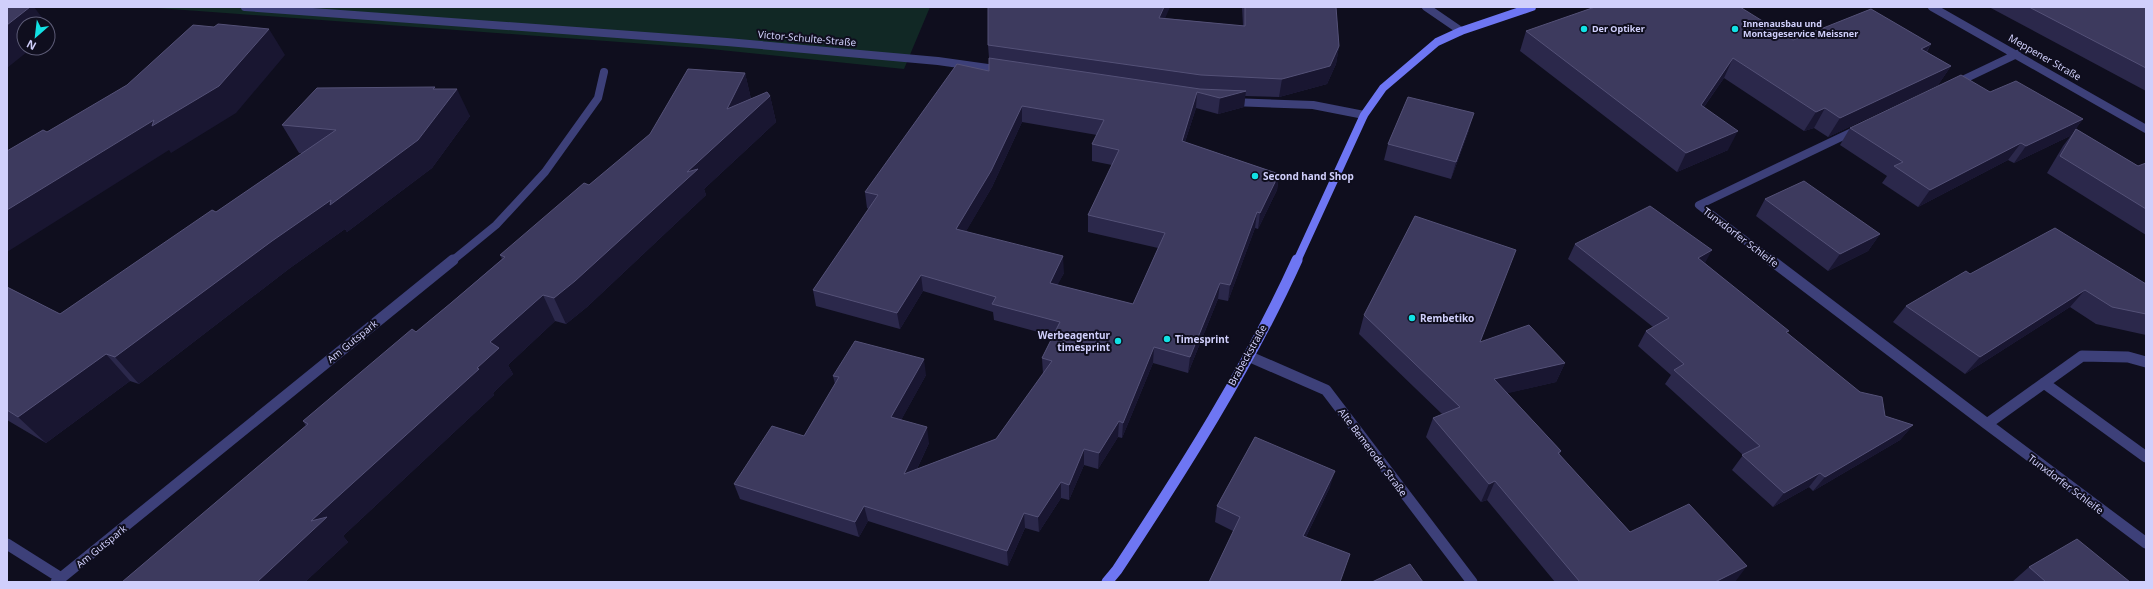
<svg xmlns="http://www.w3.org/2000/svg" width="2153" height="589" font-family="'Noto Sans',sans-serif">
<rect width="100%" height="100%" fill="#0f0e1e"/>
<!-- green -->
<path fill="#112825" d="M144,7H930L904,69L701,48Z"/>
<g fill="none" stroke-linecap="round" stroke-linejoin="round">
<!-- minor-far1 -->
<path stroke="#3d4079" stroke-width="8" d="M245,7L727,42L938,61L1002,70
M1426,7L1461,31
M1932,7L2146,129
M1954,84L2017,54
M1231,102L1313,105L1364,115
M452,261L496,225L545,172L598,98L604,72
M1772,261L1699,205L1856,130"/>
<!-- minor -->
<path stroke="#3d4079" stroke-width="11" d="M1771,260L1987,424L2082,356L2128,357L2146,362
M1248,356L1326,390L1472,582
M2044,383L2146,457
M1987,424L2146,543
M7,544L61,578
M56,582L453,260"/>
<!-- secondary-far1 -->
<path stroke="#6e76f3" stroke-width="8" d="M1297,261L1364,115L1383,88L1437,42L1461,31L1532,7"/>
<!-- secondary -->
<path stroke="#6e76f3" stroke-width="11" d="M1107,582L1117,570C1183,470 1248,368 1297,260"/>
</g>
<!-- wall -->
<path fill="#2b284b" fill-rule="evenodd" d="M1242,7H1336L1339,46L1336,64L1327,84L1279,97L1245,96L1244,107L1218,114L1196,108L1185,142L1279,174L1277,190L1258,229L1255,228L1228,301L1218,299L1188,373L1153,363L1122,438L1118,437L1098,469L1084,465L1069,500L1061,498L1039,532L1025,528L1008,566L868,521L859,537L740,499L734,484L804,436L835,384L833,376L926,375L901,420L929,443L917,469L996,439L1043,374L1042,358L1053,336L994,320L993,312L923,291L900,329L816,306L813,290L869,209L867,208L865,192L989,71V58L988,45L1165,18L1243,26ZM1022,122L1097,135L1092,144V161L1112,165L1088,215V232L1158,248L1133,304L1057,285L1064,273L966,231L992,187Z
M1989,7H2146V91Z
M1526,31L1793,40L1931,44L1927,52L1951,66L1938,85L1828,137L1814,128L1804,131L1724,78L1704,107L1728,150L1677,172L1520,51Z
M745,73L751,99L770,96L776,122L704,189L706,195L587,307L566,324L555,321L508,365L513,374L493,393L494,395L343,536L348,542L305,582L306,426L303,421L416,332L451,303L502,259L500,255L589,185Z
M436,89L470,116L432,168L347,232L345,229L290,268L139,384L130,381L46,443L7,420V287L60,314L216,212L303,153H299L282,125Z
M1990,92L2083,119L2070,136L2014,163L2008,160L1918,207L1882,183L1887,176L1840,145L1850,128Z
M2076,129L2138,166L2146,163V235L2047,173L2063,146Z
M1469,130L1451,179L1384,160L1388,144Z
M1765,199L1880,234L1868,251L1828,271L1756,216Z
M1575,244L1705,263L1885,416L1913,425L1900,440L1813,491L1809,487L1773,507L1732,470L1743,455L1665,384L1671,375L1638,346L1646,331L1653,327L1568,259Z
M1970,274L2146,284V335L2096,324L2070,307L1965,374L1893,322L1906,306Z
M1364,315L1481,342L1565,363L1556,382L1507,393L1561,451L1559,455L1630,532L1735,582H1555L1487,500L1481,502L1426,437L1433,418L1442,414L1359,334Z
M1330,487L1306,537L1345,570L1233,531L1215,522L1217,506Z
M2029,567L2130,582H2012Z"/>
<!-- shaded-wall -->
<path fill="#191631" d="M30,7H34L47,24H24V48H32L7,68V25Z
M1164,7H1170L1158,35L1159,18Z
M48,25L52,31L48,35Z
M269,29L285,55L236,113L171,153L169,150L7,252V210L154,120Z
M1931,44L1919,63L1921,49Z
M1339,46L1336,64L1327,84L1279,97L1282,79Z
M1733,58L1724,78L1691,125L1701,105Z
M1951,66L1938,85L1828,137L1840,118Z
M745,73L751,99L770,96L776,122L704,189L706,195L587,307L566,324L554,298L687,172L727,109Z
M435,87L444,106L457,89L470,116L432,168L347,232L345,229L290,268L139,384L115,357L272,241Z
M1246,91L1244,107L1218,114L1220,98Z
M1197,92L1196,108L1180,157L1182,141Z
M1022,106V122L992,187L958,245L956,229Z
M1825,108L1814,128L1804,131L1816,112Z
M1474,113L1469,130L1451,179L1456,162Z
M2083,119L2070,136L2014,163L2026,146Z
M1738,131L1728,150L1677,172L1686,153Z
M2021,143L2008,160L1918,207L1930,190Z
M1279,174L1277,190L1258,229L1260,213Z
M1257,212L1255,228L1228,301L1230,285Z
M1880,234L1868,251L1828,271L1840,254Z
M1712,250L1704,265L1698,258Z
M1063,256L1064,273L1050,299V283Z
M921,275L923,291L900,329L897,313Z
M1220,283L1218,299L1188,373L1190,357Z
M2085,290L2070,307L1965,374L1980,357Z
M543,295L555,321L508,365L513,374L493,393L494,395L343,536L348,542L305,582H257L311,521L477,368L490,342Z
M1154,347L1153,363L1122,438L1123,423Z
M106,354L130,381L46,443L18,417Z
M924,359L926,375L894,433L891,417Z
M1565,363L1556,382L1487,398L1494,379Z
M1119,421L1118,437L1098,469L1099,453Z
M1913,425L1900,440L1813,491L1825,477Z
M927,427L929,443L907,490L904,474Z
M1084,449V465L1069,500V485Z
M1335,471L1330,487L1299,551L1303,536Z
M1820,473L1809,487L1773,507L1784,493Z
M1495,481L1487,500L1481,502L1489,484Z
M1061,482V498L1039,532L1038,517Z
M864,506L868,521L859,537L855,522Z
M1024,513L1025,528L1008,566L1007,551Z
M1747,566L1735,582H1715Z"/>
<!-- building -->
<path fill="#3d3a5e" stroke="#545177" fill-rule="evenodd" d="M7,7H30L7,25Z
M988,7H1164L1159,18L1245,26V7H1336L1339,46L1330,66L1282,79L1201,75L988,45Z
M1595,7H1740L1793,40L1871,9L1931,44L1921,49L1951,66L1840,118L1825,108L1816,112L1733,58L1701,105L1738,131L1686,153L1526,31Z
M2029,7H2146V68Z
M218,24L269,29L219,86L152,126L154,120L7,210V151L43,130L47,132L127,85L193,25L214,27Z
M989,58L1200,89L1246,91L1220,98L1197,92L1182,141L1279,174L1260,213L1257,212L1230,285L1220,283L1190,357L1154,347L1123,423L1119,421L1099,453L1084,449L1069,485L1061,482L1038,517L1024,513L1007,551L864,506L855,522L734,484L772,426L804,436L839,377L833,376L855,341L924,359L891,417L927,427L904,474L996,439L1052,361L1042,358L1060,322L992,304L996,297L921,275L897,313L813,290L878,195L865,192L957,64L989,71ZM1022,106L1104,120L1092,144L1119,150L1088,215L1165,233L1133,304L1050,283L1063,256L956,229L991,171Z
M688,69L745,73L727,109L767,92L770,96L687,172L698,169L575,281L554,298L543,295L490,342L499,348L477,368L479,369L311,521L327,517L257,582H122L308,424L303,421L412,329L416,332L451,303L505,257L500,255L584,183L589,185L650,134Z
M1961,75L1990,92L2016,81L2083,119L2026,146L2021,143L1930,190L1894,166L1903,162L1850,128Z
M435,87L433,89H457L418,140L330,205L331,200L272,241L115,357L106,354L18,417L7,410V287L60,314L212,210L216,212L336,130L282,125L317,88Z
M1408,97L1474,113L1456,162L1388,144Z
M2076,129L2138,166L2146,163V209L2060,156Z
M1804,181L1880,234L1840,254L1765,199Z
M1650,206L1712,250L1698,258L1789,331L1786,332L1860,392L1882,397L1885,416L1913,425L1825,477L1820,473L1784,493L1742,455L1760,446L1674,370L1684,364L1646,331L1669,318L1575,244Z
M1415,216L1516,250L1480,342L1529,325L1565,363L1494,379L1561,451L1558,453L1630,532L1689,504L1747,566L1715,582H1580L1495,481L1489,484L1433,418L1460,407L1364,315Z
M2055,228L2146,284V314L2112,307L2085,290L1980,357L1906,306L1966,271L1970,274Z
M1255,437L1335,471L1303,536L1350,554L1340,582H1209L1240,517L1217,506Z
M2077,539L2130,582H2046L2029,567Z
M1410,564L1423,582H1372Z"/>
<!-- markers -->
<g fill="#12e1e4" stroke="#0f0e1e" stroke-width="1.5">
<circle cx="1584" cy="29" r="4"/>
<circle cx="1735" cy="29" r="4"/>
<circle cx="1255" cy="176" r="4"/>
<circle cx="1412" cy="318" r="4"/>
<circle cx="1167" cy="339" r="4"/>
<circle cx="1118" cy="341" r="4"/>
</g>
<g text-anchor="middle" stroke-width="4" stroke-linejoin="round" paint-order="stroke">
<!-- far-poi labels -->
<g font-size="9" font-weight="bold" fill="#d0cffb" stroke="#0f0e1e" text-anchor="start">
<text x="1743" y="27">Innenausbau und<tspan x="1743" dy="10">Montageservice Meissner</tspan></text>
<text x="1592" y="32">Der Optiker</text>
</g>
<!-- street labels -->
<g font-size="10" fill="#d0cffb" stroke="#0f0e1e">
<text transform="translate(807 38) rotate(5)" y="4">Victor-Schulte-Straße</text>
<text transform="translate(2045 57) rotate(30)" y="4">Meppener Straße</text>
<text transform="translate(1741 237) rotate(37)" y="4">Tunxdorfer Schleife</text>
<text transform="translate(352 341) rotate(-39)" y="4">Am Gutspark</text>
<text transform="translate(1247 355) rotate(-61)" y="4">Brabeckstraße</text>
<text transform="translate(1373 452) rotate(53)" y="4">Alte Bemeroder Straße</text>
<text transform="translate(2066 484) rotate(37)" y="4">Tunxdorfer Schleife</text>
<text transform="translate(101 546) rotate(-39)" y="4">Am Gutspark</text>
</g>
<!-- poi labels -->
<g font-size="10" font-weight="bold" fill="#d0cffb" stroke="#0f0e1e" text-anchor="start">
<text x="1263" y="180">Second hand Shop</text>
<text x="1420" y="322">Rembetiko</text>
<text x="1110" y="339" text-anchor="end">Werbeagentur<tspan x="1110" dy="12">timesprint</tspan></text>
<text x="1175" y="343">Timesprint</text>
</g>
</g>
<!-- border -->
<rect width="2153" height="589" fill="none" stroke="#d0cffb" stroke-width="16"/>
<!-- north arrow -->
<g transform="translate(36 36) rotate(208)"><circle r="19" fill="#0f0e1e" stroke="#5c5b76"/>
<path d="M0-3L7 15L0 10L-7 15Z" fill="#12e1e4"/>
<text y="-6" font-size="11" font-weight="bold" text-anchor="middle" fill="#d0cffb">N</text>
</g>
</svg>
